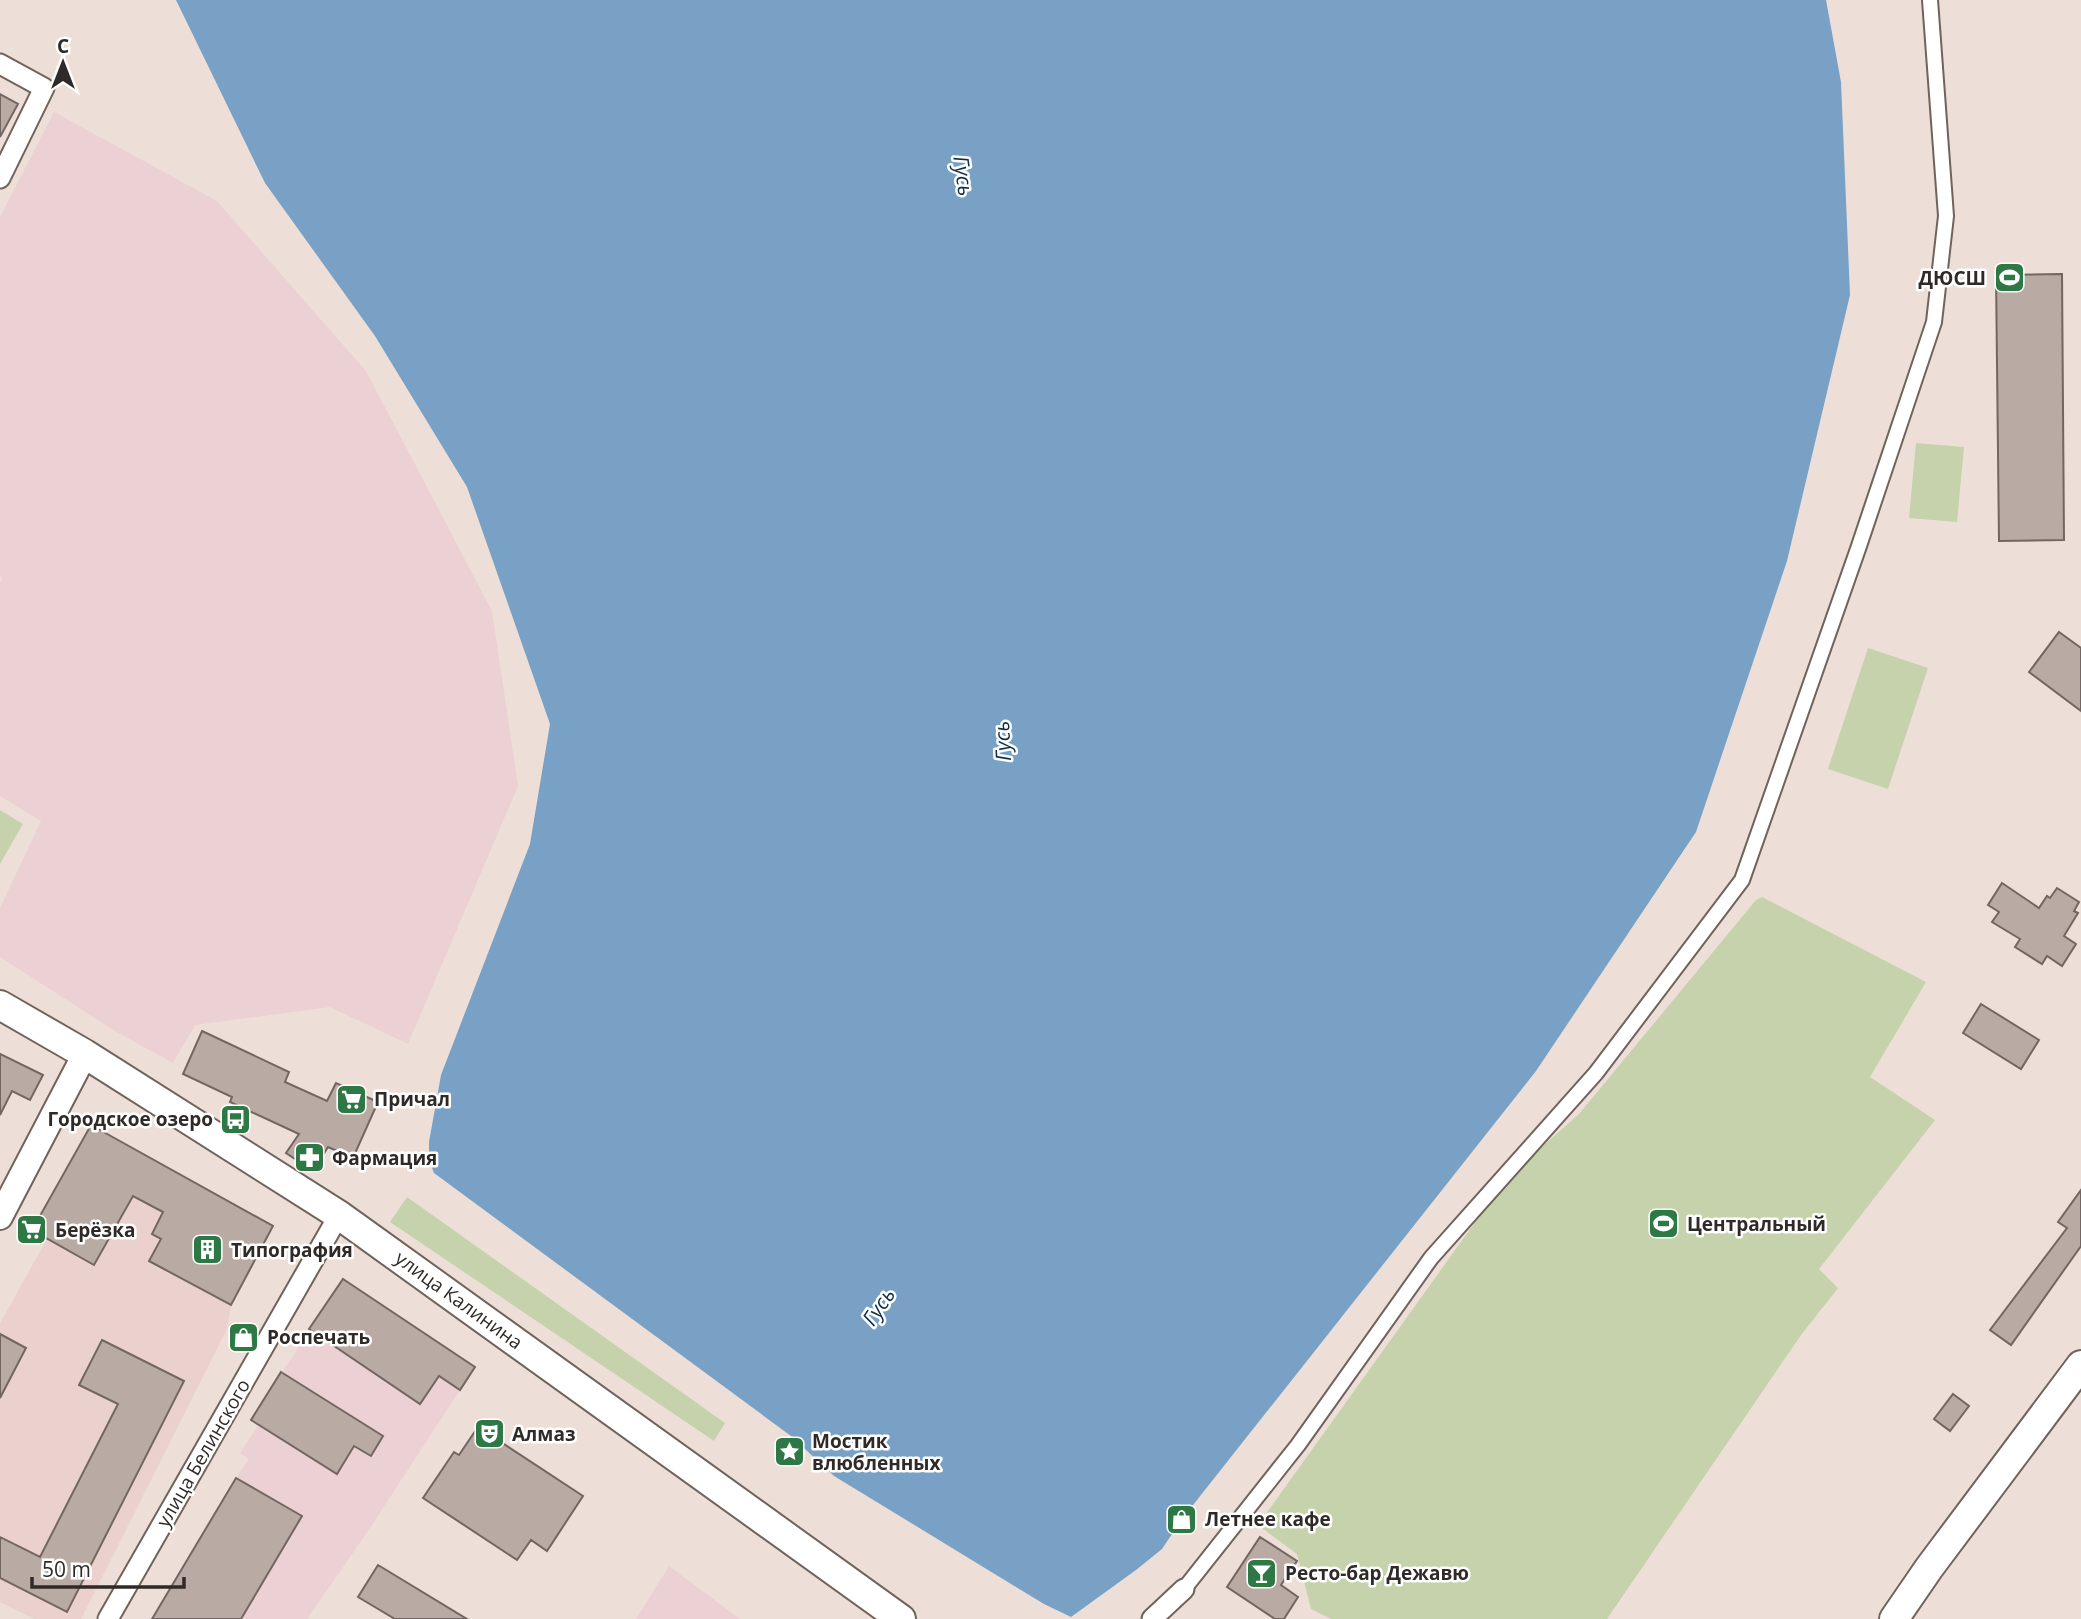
<svg xmlns="http://www.w3.org/2000/svg" width="2081" height="1619" font-family="'Open Sans',sans-serif">
<rect width="100%" height="100%" fill="#eddfd7"/>
<!-- commercial -->
<path fill="#ebd1cd" d="M91,1125L273,1226L231,1305L227,1329L81,1619H34L0,1602V1323L47,1239L32,1230Z"/>
<!-- industrial -->
<path fill="#ebd0d4" d="M54,112L217,201L366,371L492,611L518,786L408,1044L330,1007L195,1025L173,1063L115,1031L0,957V908L41,821L0,796V583L2,578L0,576V217Z
M343,1279L475,1367L366,1534L307,1619H152L236,1478L249,1459L240,1453L258,1426L251,1420Z
M669,1566L740,1619H636Z"/>
<!-- green -->
<path fill="#c5d2ab" d="M1916,443L1964,447L1957,522L1909,518Z
M1868,648L1928,668L1888,789L1828,769Z
M0,810L23,824L0,864Z
M1762,897L1926,982L1870,1077L1935,1120L1819,1269L1838,1288L1801,1335L1607,1619H1331L1311,1609L1297,1554L1258,1525L1506,1179L1579,1114L1756,900Z
M407,1197L725,1423L714,1441L390,1222Z"/>
<!-- water -->
<path fill="#78a1c5" d="M176,0H1826L1841,82L1850,295L1787,561L1696,832L1536,1071L1182,1519L1162,1549L1136,1570L1071,1617L1044,1604L834,1476L791,1436L434,1173L429,1160V1142L441,1075L530,844L550,724L467,487L375,336L265,183Z"/>
<!-- building -->
<path fill="#b9aaa4" stroke="#736660" stroke-width="2" d="M0,94L18,104L0,137Z
M2062,274L2064,540L1999,541L1996,275Z
M2059,632L2081,648V711L2029,672Z
M2002,883L2039,908L2047,896L2050,898L2057,888L2079,902L2074,911L2078,913L2064,936L2076,944L2062,966L2047,956L2042,964L2015,947L2020,939L1992,922L1999,912L1988,905Z
M1981,1004L2039,1040L2021,1069L1963,1033Z
M202,1031L289,1072L285,1082L327,1101L336,1083L378,1102L353,1158L328,1147L313,1171L286,1153L299,1134L230,1102L232,1097L183,1074Z
M0,1054L43,1075L30,1100L12,1091L0,1115Z
M91,1125L273,1226L231,1305L149,1261L161,1239L152,1234L163,1212L133,1196L94,1265L32,1230Z
M2081,1190V1246L2011,1345L1990,1330L2067,1228L2058,1222Z
M343,1279L475,1367L460,1390L439,1376L420,1404L309,1329Z
M0,1334L26,1348L0,1398Z
M102,1340L184,1381L67,1612L0,1578V1537L40,1557L118,1404L79,1385Z
M281,1372L383,1436L371,1456L354,1446L337,1474L251,1420Z
M1953,1394L1969,1406L1950,1431L1934,1419Z
M478,1427L583,1496L547,1551L531,1540L517,1560L423,1498L454,1452L459,1455Z
M236,1478L302,1516L241,1619H152Z
M1260,1537L1297,1561L1281,1585L1298,1597L1284,1619H1275L1227,1587Z
M378,1565L467,1619H395L358,1597Z"/>
<g fill="none" stroke-linecap="round" stroke-linejoin="round">
<defs>
<path id="pedestrian" d="M1184,1589L1298,1445L1431,1258L1596,1073L1742,880L1859,546L1934,322L1946,216L1930,0"/>
<path id="minor" d="M0,64L44,88L0,178
M108,1619L339,1215
M1152,1619L1184,1589"/>
<path id="tertiary" d="M0,1217L85,1054"/>
<path id="secondary" d="M0,1005L85,1054L339,1215L901,1619
M1894,1619L1929,1568L2081,1365"/>
</defs>
<!-- pedestrian casing -->
<use href="#pedestrian" stroke="#6f635c" stroke-width="18"/>
<!-- minor casing -->
<use href="#minor" stroke="#6f635c" stroke-width="23"/>
<!-- tertiary casing -->
<use href="#tertiary" stroke="#6f635c" stroke-width="28"/>
<!-- secondary casing -->
<use href="#secondary" stroke="#6f635c" stroke-width="32"/>
<!-- pedestrian -->
<use href="#pedestrian" stroke="#fff" stroke-width="14"/>
<!-- minor -->
<use href="#minor" stroke="#fff" stroke-width="19"/>
<!-- tertiary -->
<use href="#tertiary" stroke="#fff" stroke-width="24"/>
<!-- secondary -->
<use href="#secondary" stroke="#fff" stroke-width="28"/>
</g>
<!-- icons -->
<defs>
<symbol id="stadium-square" viewBox="-11 -11 22 22"><rect x="-9" y="-9" width="18" height="18" rx="4" fill="#2e7846" stroke="#fff"/><path d="M0-5a6.5 5 0 1 0 0 10a6.5 5 0 1 0 0-10ZM-3.5-1.8h7v3.6h-7Z" fill="#fff"/></symbol>
<symbol id="supermarket-square" viewBox="-11 -11 22 22"><rect x="-9" y="-9" width="18" height="18" rx="4" fill="#2e7846" stroke="#fff"/><path d="M-6-5.5h2.5l.6 2H6L4.5 2H-2.5L-4.4-4H-6ZM-1.5 3.2a1.3 1.3 0 1 0 .1 0ZM3 3.2a1.3 1.3 0 1 0 .1 0Z" fill="#fff"/></symbol>
<symbol id="bus-square" viewBox="-11 -11 22 22"><rect x="-9" y="-9" width="18" height="18" rx="4" fill="#2e7846" stroke="#fff"/><path d="M-5-6H5V4H4V6H2V4H-2V6H-4V4H-5ZM-3.5-4V0h7V-4ZM-3.5 1.2v1.5H-2V1.2ZM2 1.2v1.5H3.5V1.2Z" fill="#fff"/></symbol>
<symbol id="pharmacy-square" viewBox="-11 -11 22 22"><rect x="-9" y="-9" width="18" height="18" rx="4" fill="#2e7846" stroke="#fff"/><path d="M-2-6h4v4h4v4h-4v4h-4v-4h-4v-4h4Z" fill="#fff"/></symbol>
<symbol id="building-square" viewBox="-11 -11 22 22"><rect x="-9" y="-9" width="18" height="18" rx="4" fill="#2e7846" stroke="#fff"/><path d="M-4-6H4V6H1V3H-1V6H-4ZM-2.5-4.3h1.7v1.8h-1.7ZM.8-4.3h1.7v1.8H.8ZM-2.5-1h1.7V.8h-1.7ZM.8-1h1.7V.8H.8Z" fill="#fff"/></symbol>
<symbol id="shop-square" viewBox="-11 -11 22 22"><rect x="-9" y="-9" width="18" height="18" rx="4" fill="#2e7846" stroke="#fff"/><path d="M-5-2.5h2.3a2.7 3.5 0 0 1 5.4 0H5L5.5 6h-11ZM-1.5-2.5h3a1.5 2.3 0 0 0-3 0Z" fill="#fff"/></symbol>
<symbol id="theatre-square" viewBox="-11 -11 22 22"><rect x="-9" y="-9" width="18" height="18" rx="4" fill="#2e7846" stroke="#fff"/><path d="M-5-5.5Q0-4 5-5.5V0Q5 5 0 6Q-5 5-5 0ZM-3.3-2.5H-1v1.5H-3.3ZM1-2.5H3.3v1.5H1ZM-2.8 1Q0 5.5 2.8 1Z" fill="#fff"/></symbol>
<symbol id="sight-square" viewBox="-11 -11 22 22"><rect x="-9" y="-9" width="18" height="18" rx="4" fill="#2e7846" stroke="#fff"/><path d="M0-6L1.8-2.2L6-1.7L2.9 1.2L3.7 5.4L0 3.3L-3.7 5.4L-2.9 1.2L-6-1.7L-1.8-2.2Z" fill="#fff"/></symbol>
<symbol id="bar-square" viewBox="-11 -11 22 22"><rect x="-9" y="-9" width="18" height="18" rx="4" fill="#2e7846" stroke="#fff"/><path d="M-6-5H6L.8 .8V4.5H3.5V6h-7V4.5H-.8V.8Z" fill="#fff"/></symbol>
</defs>
<g fill-rule="evenodd">
<use href="#stadium-square" x="1992" y="260" width="35" height="35"/>
<use href="#supermarket-square" x="334" y="1082" width="35" height="35"/>
<use href="#bus-square" x="218" y="1102" width="35" height="35"/>
<use href="#pharmacy-square" x="292" y="1140" width="35" height="35"/>
<use href="#stadium-square" x="1646" y="1206" width="35" height="35"/>
<use href="#supermarket-square" x="14" y="1212" width="35" height="35"/>
<use href="#building-square" x="190" y="1232" width="35" height="35"/>
<use href="#shop-square" x="226" y="1320" width="35" height="35"/>
<use href="#theatre-square" x="472" y="1416" width="35" height="35"/>
<use href="#sight-square" x="772" y="1434" width="35" height="35"/>
<use href="#shop-square" x="1164" y="1502" width="35" height="35"/>
<use href="#bar-square" x="1244" y="1556" width="35" height="35"/>
</g>
<g text-anchor="middle" stroke-width="5" stroke-linejoin="round" paint-order="stroke">
<!-- poi labels -->
<g font-size="19" font-weight="bold" fill="#2f2a27" stroke="#fff" text-anchor="start">
<text x="1986" y="285" text-anchor="end">ДЮСШ</text>
<text x="374" y="1106">Причал</text>
<text x="213" y="1126" text-anchor="end">Городское озеро</text>
<text x="332" y="1165">Фармация</text>
<text x="1687" y="1231">Центральный</text>
<text x="55" y="1237">Берёзка</text>
<text x="231" y="1257">Типография</text>
<text x="267" y="1344">Роспечать</text>
<text x="512" y="1441">Алмаз</text>
<text x="812" y="1448">Мостик<tspan x="812" dy="22">влюбленных</tspan></text>
<text x="1205" y="1526">Летнее кафе</text>
<text x="1285" y="1580">Ресто-бар Дежавю</text>
</g>
<!-- street labels -->
<g font-size="19" fill="#2f2a27" stroke="#fff">
<text transform="translate(459 1300) rotate(36)" y="7">улица Калинина</text>
<text transform="translate(203 1453) rotate(-60)" y="7">улица Белинского</text>
</g>
<!-- water labels -->
<g font-size="21" font-style="italic" fill="#0e2e48" stroke="#fff">
<text transform="translate(963 176) rotate(82)" y="7">Гусь</text>
<text transform="translate(1003 741) rotate(-93)" y="7">Гусь</text>
<text transform="translate(879 1307) rotate(-56)" y="7">Гусь</text>
</g>
</g>
<!-- north arrow -->
<g transform="translate(63 63)" stroke="#ffffff" stroke-width="5" paint-order="stroke">
<path d="M0-5L12 26L0 18L-12 26Z" fill="#2f2a27"/>
<text y="-10" font-size="19" font-weight="bold" text-anchor="middle" fill="#2f2a27">С</text>
</g>
<!-- scale -->
<path d="M32 1577v10h152v-10" fill="none" stroke="#2f2a27" stroke-width="3.5"/>
<text x="42" y="1577" font-size="21" fill="#2f2a27" stroke="#ffffff" stroke-width="5" paint-order="stroke">50 m</text>
</svg>
